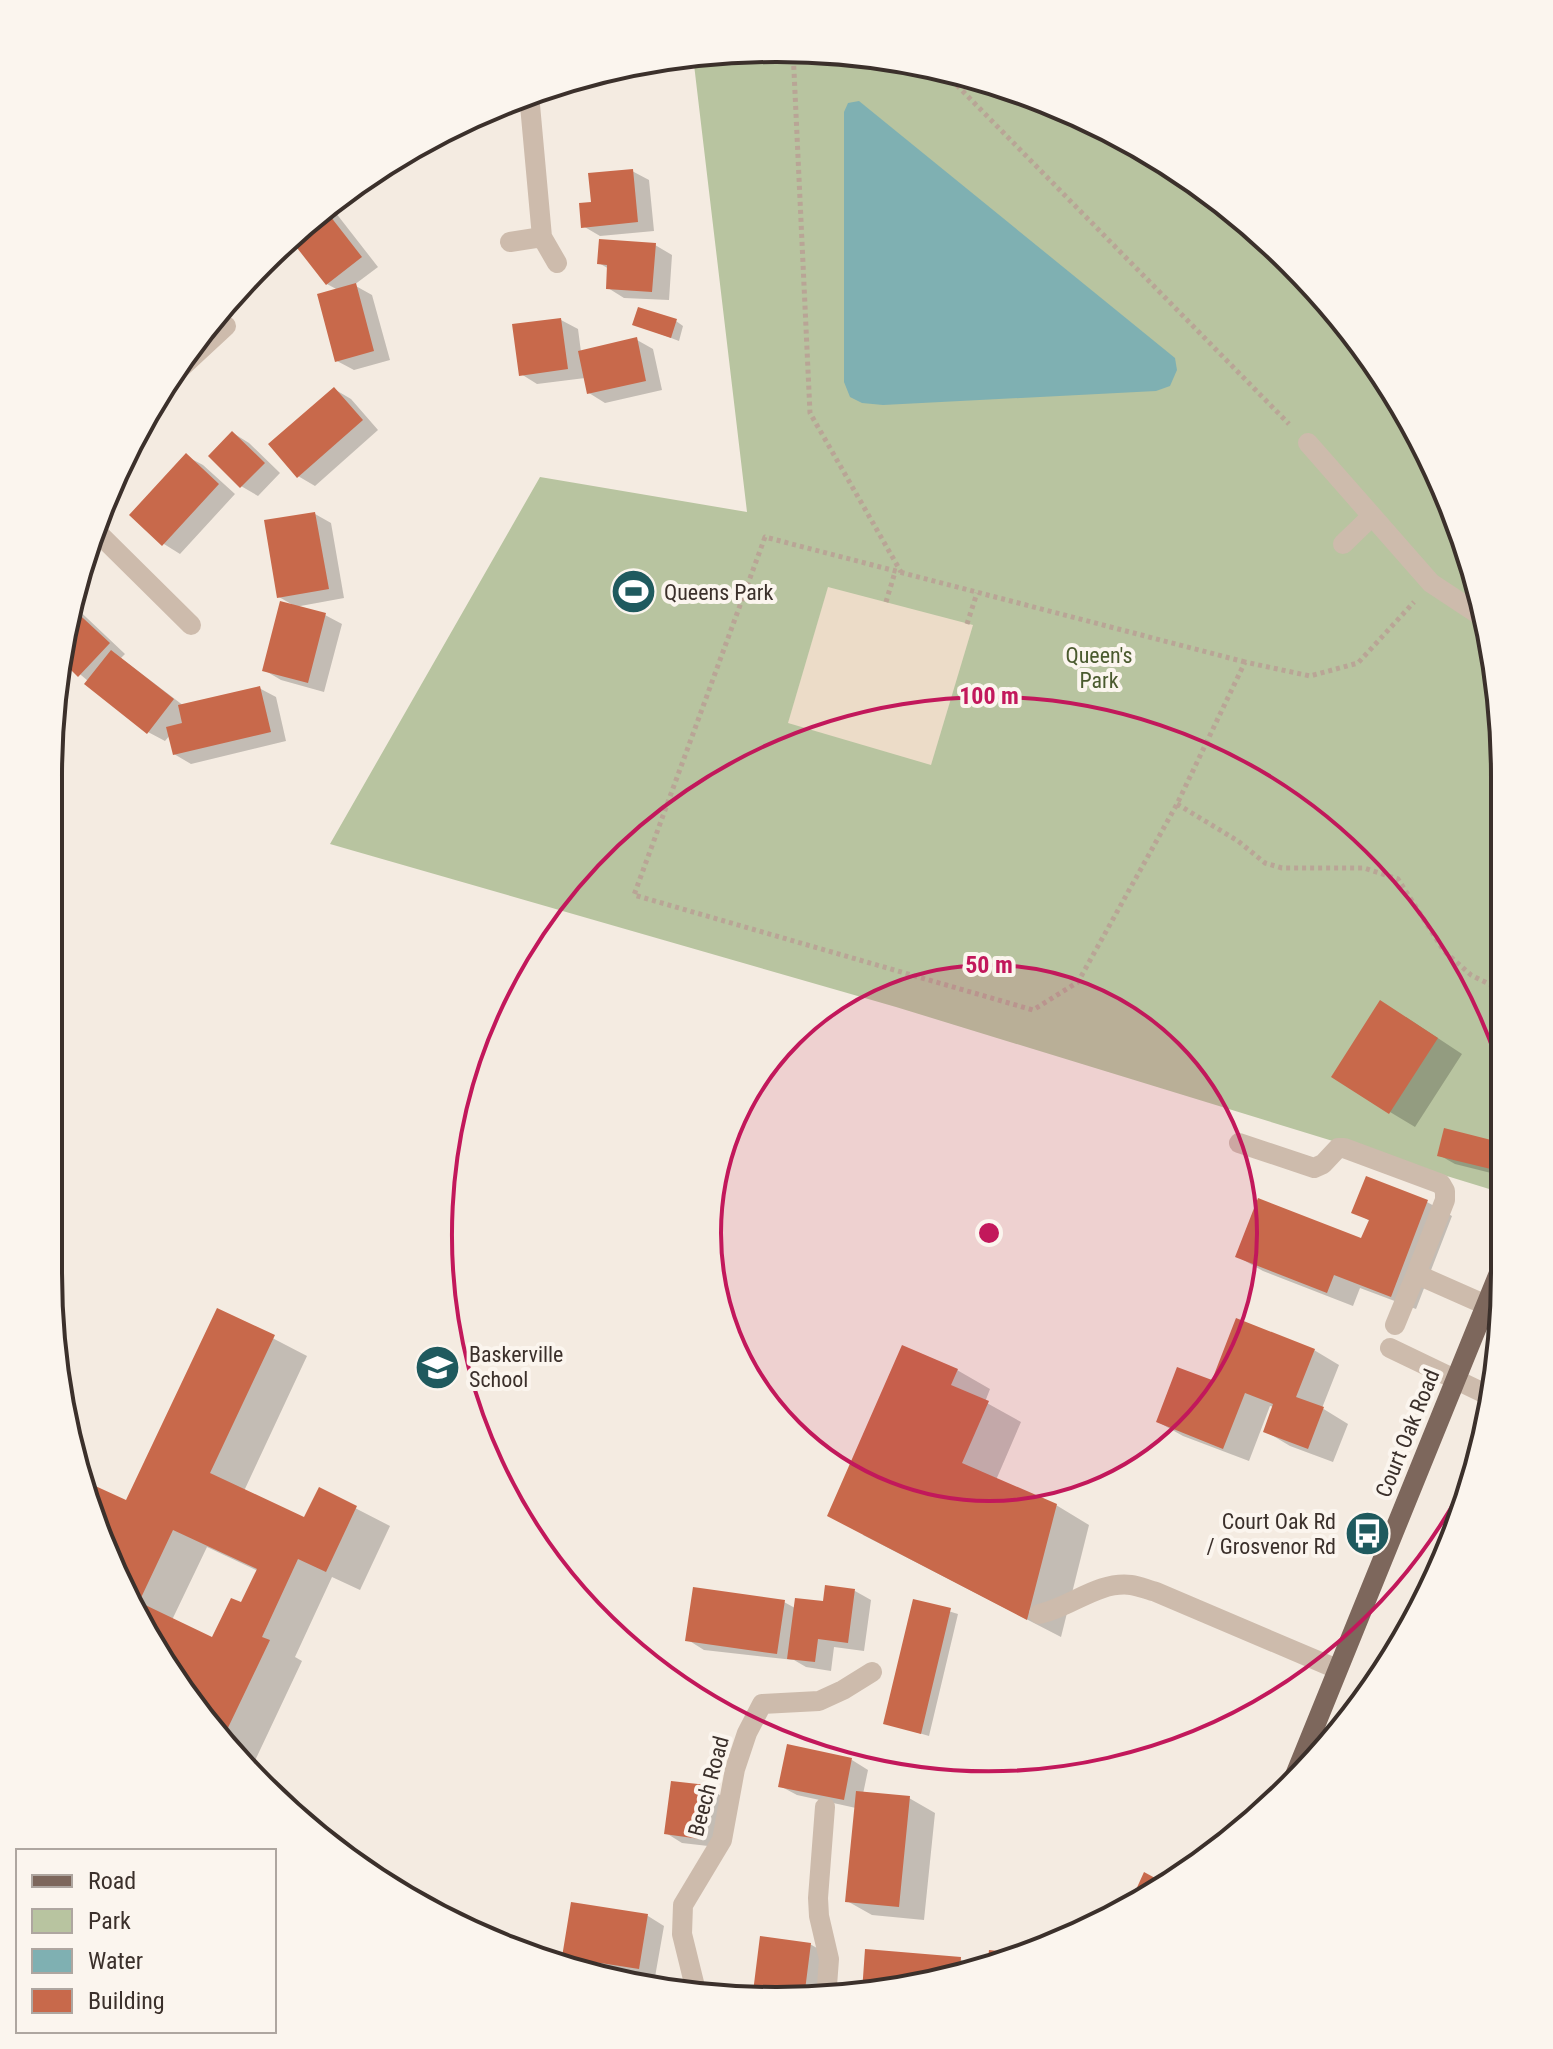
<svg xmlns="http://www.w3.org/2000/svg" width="1553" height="2049" font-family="'Roboto Condensed',sans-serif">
<rect width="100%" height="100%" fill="#f4ebe1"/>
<!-- green -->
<path fill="#b8c4a0" d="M776,48L918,62L1055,103L1181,171L1291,261L1382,371L1466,542L1499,682V1192L896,1007L330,844L540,477L747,512L693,56Z"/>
<!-- plaza -->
<path fill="#ecdcc8" d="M828,587L973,625L931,765L788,723Z"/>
<!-- water -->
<path fill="#7fb0b2" d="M859,101L1175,358L1177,370L1170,386L1156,391L883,405L862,403L850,397L844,382V112L848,103Z"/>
<!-- shadow -->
<path fill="#0003" fill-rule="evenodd" d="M632,171L649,180L654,231L600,236L583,226L593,204Z
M332,208L378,267L354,285L372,295L390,360L354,370L337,361L338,290L327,284L295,242Z
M655,245L672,255L669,300L624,298L608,288L609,269L599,263Z
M561,320L578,329L581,352L637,340L653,349L662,390L605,403L589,393L585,378L537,384L521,374Z
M676,321L683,326L679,341L634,324Z
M334,389L351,399L378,430L315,486L298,476Z
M233,433L249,443L280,473L258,496L241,486Z
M186,456L203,465L235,494L180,554L164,544Z
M315,514L331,523L344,598L295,607L325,615L342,624L324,692L281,680L264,670L293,605L279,597Z
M70,602L125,654L121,658L184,706L259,688L276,697L286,741L191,764L174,754L170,735L165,741L148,732L61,658Z
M49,872L60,878L49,938Z
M1406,1017L1462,1054L1415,1127L1390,1112Z
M1499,1144V1175L1455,1164L1439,1155Z
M1427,1202L1452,1216L1416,1309L1360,1288L1353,1306L1263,1271L1238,1257L1362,1241L1370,1221L1354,1212Z
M218,1310L307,1356L244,1491L305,1520L320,1490L390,1526L360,1590L332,1577L295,1657L302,1661L252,1767L146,1637L81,1481L127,1503ZM207,1547L258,1571L242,1605L213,1640L172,1620Z
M1314,1350L1339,1365L1322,1408L1348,1424L1333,1462L1290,1446L1265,1431L1274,1407L1270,1406L1249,1461L1183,1436L1158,1422L1213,1382Z
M957,1370L990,1389L985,1402L1021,1422L996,1480L1056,1505L1089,1525L1061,1637L863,1535Z
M855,1591L871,1600L864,1651L834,1647L831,1671L806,1667L794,1660L704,1650L688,1640L784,1602L795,1608L825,1604Z
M915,1601L958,1614L929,1736L885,1723Z
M852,1760L868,1770L863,1794L909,1798L935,1813L924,1920L872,1915L847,1901L856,1808L797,1795L780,1786Z
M673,1783L707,1787L723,1797L717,1847L682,1843L666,1833Z
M572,1904L648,1916L664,1926L655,1977L581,1965L564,1956Z
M810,1944L827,1954L821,1999L763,1995L756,1991Z
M960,1959L977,1969L864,1991Z"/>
<!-- building -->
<path fill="#c8694b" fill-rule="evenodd" d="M633,169L638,222L581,228L579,203L591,202L588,173Z
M327,212L362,257L326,285L294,244Z
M599,239L656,243L652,292L606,289L607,265L597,264Z
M356,283L374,351L335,362L317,294Z
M638,307L677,319L671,338L632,325Z
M561,318L568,369L519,376L512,324Z
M637,337L646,381L587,394L578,351Z
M334,387L363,420L297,478L268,444Z
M232,431L265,463L240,488L208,456Z
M186,453L219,484L162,546L129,515Z
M315,512L329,589L277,598L264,520Z
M280,601L326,613L308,683L262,671Z
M70,606L110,643L78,677L61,660Z
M111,650L174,699L147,734L84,684Z
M260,686L271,732L173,755L166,727L182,723L178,705Z
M1380,1000L1438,1038L1389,1114L1331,1077Z
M1444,1128L1499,1142V1171L1437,1156Z
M1366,1176L1428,1200L1391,1297L1334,1275L1327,1293L1235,1257L1258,1198L1361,1238L1369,1220L1351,1213Z
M217,1308L275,1335L210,1473L304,1517L319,1487L357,1506L326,1572L298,1559L262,1637L270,1640L225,1734L146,1637L80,1479L126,1500ZM173,1530L257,1569L241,1602L231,1598L212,1637L139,1602Z
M1236,1318L1315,1349L1296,1397L1324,1407L1308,1449L1263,1432L1273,1404L1245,1393L1223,1449L1156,1422L1177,1367L1212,1380Z
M902,1345L958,1369L951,1385L989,1401L962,1463L1057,1504L1027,1620L827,1516Z
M825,1585L855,1589L848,1643L818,1639L815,1662L787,1659L795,1598L823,1601Z
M693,1587L785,1600L777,1654L685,1641Z
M913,1599L951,1608L921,1734L883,1724Z
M787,1744L852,1758L844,1800L778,1787Z
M671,1781L707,1785L700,1839L664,1834Z
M856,1791L910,1796L899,1907L845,1902Z
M1144,1872L1168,1885L1130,1903Z
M571,1902L648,1914L639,1969L562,1957Z
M760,1936L811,1943L804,1998L753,1992Z
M865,1949L961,1957L960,1972L862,1992Z
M989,1950L1028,1954L1011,1962L987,1967Z"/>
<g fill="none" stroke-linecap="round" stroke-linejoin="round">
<!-- path -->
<path stroke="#b9a596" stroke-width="5" stroke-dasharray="4 4" stroke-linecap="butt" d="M793,50L810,413L901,572
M940,68L1289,424
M886,602L895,572
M967,624L977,593
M1245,662L765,537L634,895L1033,1010L1078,982L1177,804L1245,662L1310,676L1358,663L1414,602
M1177,804L1238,841L1265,863L1282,868H1364L1398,879L1444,951L1471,975L1499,989"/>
<!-- service -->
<path stroke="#cdbbac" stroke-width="20" d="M1308,443L1431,583L1484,618
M1343,544L1372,516
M1239,1143L1314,1168L1323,1164L1338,1148H1344L1441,1184L1445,1191V1200L1416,1274L1486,1305
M1395,1325L1416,1274
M1039,1614C1070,1608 1097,1581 1131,1585C1139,1586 1148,1590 1156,1592L1337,1669
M825,1807L818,1898L819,1916L829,1959L826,1999"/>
<!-- minor -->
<path stroke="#cdbbac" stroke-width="20" d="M529,94L542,237L557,263
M510,242L542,237
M171,377L226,326
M95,530L191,625
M1390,1348L1492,1397
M696,1991L682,1934L683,1905L722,1840L735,1769L747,1733L762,1704L819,1701L843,1690L872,1672"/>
<!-- primary -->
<path stroke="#7d675c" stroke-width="20" d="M1289,1790L1499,1273"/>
</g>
<!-- distance rings -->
<circle cx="989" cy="1233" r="268" fill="#c2185b" fill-opacity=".12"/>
<g fill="none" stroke="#c2185b" stroke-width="4">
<circle cx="989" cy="1233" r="268"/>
<path d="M1478 1456A537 537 0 1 1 1498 1063"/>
</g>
<!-- icons -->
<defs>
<symbol id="stadium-disc" viewBox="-11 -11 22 22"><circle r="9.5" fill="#1f5a5e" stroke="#fbf5ee"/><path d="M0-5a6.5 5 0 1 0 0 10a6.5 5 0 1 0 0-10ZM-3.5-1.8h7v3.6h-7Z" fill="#fff"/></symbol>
<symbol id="school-disc" viewBox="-11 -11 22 22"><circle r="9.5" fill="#1f5a5e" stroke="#fbf5ee"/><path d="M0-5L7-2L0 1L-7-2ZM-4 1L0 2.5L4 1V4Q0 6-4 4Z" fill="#fff"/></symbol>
<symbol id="bus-disc" viewBox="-11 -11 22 22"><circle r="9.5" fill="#1f5a5e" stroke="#fbf5ee"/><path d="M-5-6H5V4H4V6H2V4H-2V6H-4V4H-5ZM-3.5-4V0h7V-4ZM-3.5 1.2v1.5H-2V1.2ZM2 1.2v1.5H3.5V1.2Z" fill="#fff"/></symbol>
</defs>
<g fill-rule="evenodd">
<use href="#stadium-disc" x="608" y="566" width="51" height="51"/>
<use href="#school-disc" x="412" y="1342" width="51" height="51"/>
<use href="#bus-disc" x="1342" y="1508" width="51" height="51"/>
</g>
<g text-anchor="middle" stroke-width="8" stroke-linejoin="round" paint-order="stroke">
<!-- poi labels -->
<g font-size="22" fill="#3b302b" stroke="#fbf5ee" text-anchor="start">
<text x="664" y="600">Queens Park</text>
<text x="469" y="1362">Baskerville<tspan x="469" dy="25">School</tspan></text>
<text x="1336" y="1529" text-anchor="end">Court Oak Rd<tspan x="1336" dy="25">/ Grosvenor Rd</tspan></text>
</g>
<!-- park labels -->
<g font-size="22" fill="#4a5a2e" stroke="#fbf5ee">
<text x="1099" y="663">Queen's<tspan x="1099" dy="25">Park</tspan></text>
</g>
<!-- street labels -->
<g font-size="22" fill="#3b302b" stroke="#fbf5ee">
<text transform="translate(1407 1433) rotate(-68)" y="8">Court Oak Road</text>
<text transform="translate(708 1786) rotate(-75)" y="8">Beech Road</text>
</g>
</g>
<!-- crop -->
<path d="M0 0H1553V2049H0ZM776 62H777A714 714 0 0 1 1491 776V1273A714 714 0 0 1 777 1987H776A714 714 0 0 1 62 1273V776A714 714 0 0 1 776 62Z" fill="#fbf5ee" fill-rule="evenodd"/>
<path fill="none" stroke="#3b302b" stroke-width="4" d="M776 62H777A714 714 0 0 1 1491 776V1273A714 714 0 0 1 777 1987H776A714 714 0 0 1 62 1273V776A714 714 0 0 1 776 62Z"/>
<circle cx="989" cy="1233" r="12" fill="#c2185b" stroke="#fbf5ee" stroke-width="4"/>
<g font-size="24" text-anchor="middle" font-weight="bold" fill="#c2185b" stroke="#fbf5ee" stroke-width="8" stroke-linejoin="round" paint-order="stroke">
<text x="989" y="704">100 m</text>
<text x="989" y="973">50 m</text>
</g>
<!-- legend -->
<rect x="16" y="1849" width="260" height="184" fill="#fbf5ee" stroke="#aea6a0" stroke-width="2"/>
<rect x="32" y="1875" width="40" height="12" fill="#7d675c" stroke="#aea6a0" stroke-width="2"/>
<text x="88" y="1889" font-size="24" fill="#3b302b">Road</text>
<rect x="32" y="1909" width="40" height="24" fill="#b8c4a0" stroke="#aea6a0" stroke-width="2"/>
<text x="88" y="1929" font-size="24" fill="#3b302b">Park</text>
<rect x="32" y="1949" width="40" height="24" fill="#7fb0b2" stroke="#aea6a0" stroke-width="2"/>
<text x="88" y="1969" font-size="24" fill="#3b302b">Water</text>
<rect x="32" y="1989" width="40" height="24" fill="#c8694b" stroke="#aea6a0" stroke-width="2"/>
<text x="88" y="2009" font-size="24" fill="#3b302b">Building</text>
</svg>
